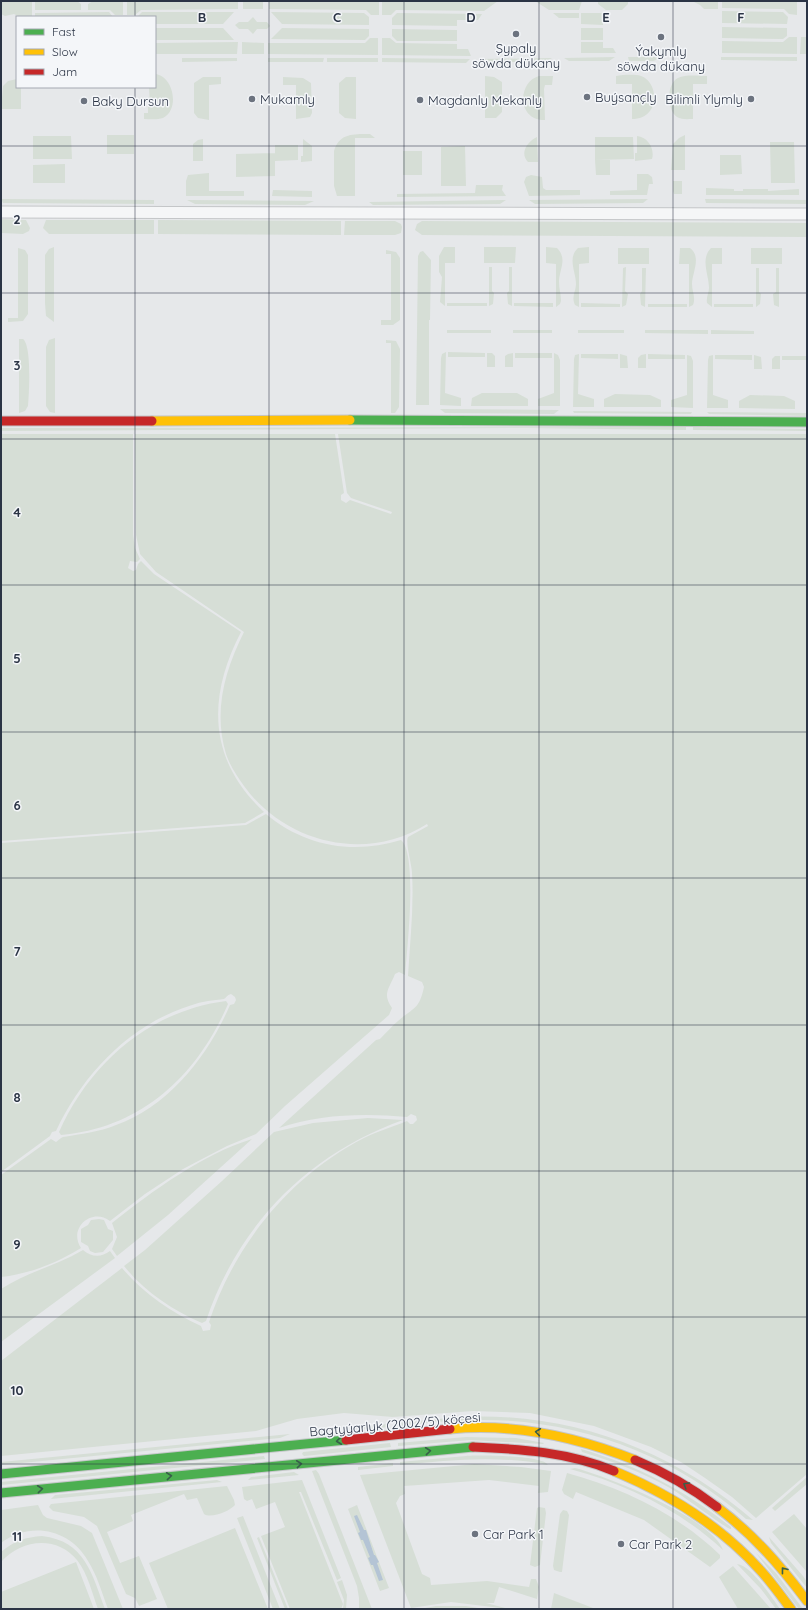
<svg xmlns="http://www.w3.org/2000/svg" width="808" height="1610" font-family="Quicksand,sans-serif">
<rect width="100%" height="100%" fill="#e6e8ea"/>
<!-- green -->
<path fill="#d6ded6" d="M1,1H32V17H20L14,14L5,16L1,14Z
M35,1H77L81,4V10H35Z
M93,1H123V15H115L110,10H88V4Z
M127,1H238V9L141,10L135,15H127Z
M243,1H263V9H243Z
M269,1H379V15H371L366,10L269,9Z
M382,1H498L484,11L396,10L391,15H382Z
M535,1H582L579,10H549Z
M598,1H628V4L622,10H606L598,4Z
M692,1H718V9H704L700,5Z
M722,1H797V15L789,14L784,9L722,8Z
M722,11L783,12L788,17L787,24L722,23Z
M109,12L113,17H35V13Z
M142,12H234L223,24H155V17H137Z
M271,12L364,13L369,17V25L282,24Z
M397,13L482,14L478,20H457V26L392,25V18Z
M553,13H579V18H559Z
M581,13H603V25L581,24Z
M253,17L257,22H267L270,26L267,29H257L253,34L248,29H239L235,25L239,22H248Z
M722,27L787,28V36L783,39L722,38Z
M155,28H223L234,40H155Z
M282,28L369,29V36L365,40L271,39Z
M581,28H603V40H581Z
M392,29L457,30V41H397L392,36Z
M789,37H797V54L722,53V41L783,42Z
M801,37H807V54H800Z
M370,38H378V55L268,54V43H365Z
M382,38H390L396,43L457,44V49H468L471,56L382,55Z
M238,42L237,54H155V43Z
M242,42L264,43V54H242Z
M581,42H603V48H613L616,53H581Z
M615,57L609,61H569L564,58Z
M628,57H657L656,60L653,61H629Z
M721,57H797V61L721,60Z
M182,58H237V61L182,62Z
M268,58H324L323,62H268Z
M327,58H378V62H327Z
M382,58L470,59L466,63L382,62Z
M552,58L546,62H488L482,59Z
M155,74C174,76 180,110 163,118C157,120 150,119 144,119V113H148V106H150L149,87H155Z
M485,76L494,77L502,82V112L496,118H485Z
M539,76H553L552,85H545L544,89L545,120C517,121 517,82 539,76Z
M616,76C623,75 634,74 641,76C659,82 661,119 632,119V84H616Z
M707,76V84H693V119C688,119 682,120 677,117C667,110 666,84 678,78C686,74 698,76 707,76Z
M203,77H221V84L209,85V120L198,118L194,113V83Z
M283,77L303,78L311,83L312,113L310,117L296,119V85H283Z
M346,77H356V119L345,118L339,113V83Z
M17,79V87H21V109H1L3,86L8,81Z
M370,134L375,138H355V196H337L334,186V151C339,133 354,134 370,134Z
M107,135H134V154H107Z
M685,135V170H671L673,144L679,138Z
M33,136H71L72,159H33Z
M637,136C648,137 655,149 652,159L635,161V153H637Z
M537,137L538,162H528C519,153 528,141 537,137Z
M595,137H633L634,159L595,160Z
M203,139V161H193V144L198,140Z
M303,139L312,146V161L301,162V156H303Z
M770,142H794L795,183H771Z
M275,145H298V160L275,161Z
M465,146L466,186H441V147Z
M403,151H422V175H403Z
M275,153V176L236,177V154Z
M720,155H741L742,174L720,175Z
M595,160H610V175H596Z
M65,164V183H33V165Z
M209,173V191H244V196H186V181L188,175Z
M637,174H648L652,177L653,184H649L647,195H610V191L637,190Z
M531,175L542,177L543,188L546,190H580V195L529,196L524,182L526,177Z
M673,181H682V194H674L673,191Z
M476,185H503L502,190L506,196L397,197V194L475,193Z
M706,188L734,189V191H743V189H768V191L799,189V195H706Z
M273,190L312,191V197L272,196Z
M1,199L154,200V204L3,203Z
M648,199L643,203L535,204L529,200Z
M705,199L807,200V204L706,203Z
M187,200L314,201L305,205L195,204Z
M506,200L500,204L373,205L369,202Z
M1,219L26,220L30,228L29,231L23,234L1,233Z
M46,220H154V234H49L43,228Z
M158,220L341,221V235L158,234Z
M345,221H395L401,224L402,227L401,233L395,235H344Z
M422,221L807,223V237L422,235L415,230L417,224Z
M54,247V322L46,316L45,303V255L49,249Z
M444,247H455V263H445V306L440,302L442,277L439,272V256Z
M484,247H516L515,263H484Z
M546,247L557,248C568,259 559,270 559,282C559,289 561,294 561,301L560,304L556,307V264L546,263Z
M589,247V263L579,264V307L575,305C571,297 576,291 576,284C576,272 567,258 578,248Z
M18,248L25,250L28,255V314L23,321L8,322V318H18Z
M618,248H649V264H618Z
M680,248H690C702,257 692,273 692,284C692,292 696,297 693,305L689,307V264H679Z
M711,248H722V264H712V307L707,303C706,297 709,293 709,288C709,275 700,259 711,248Z
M751,248H782V264H751Z
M386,250L396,252L400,258V320L393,325H381V320H391V254H386Z
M423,251L431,260L430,320H429V405H416L418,256L420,252Z
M489,267H492V291L494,293L493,304L489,306Z
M509,267H512V306L508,304L507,293L509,291Z
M626,267L625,291L628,294L626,305L622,307L623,268Z
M642,268H646L645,307L641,305L640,294L642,291Z
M756,268H759V292L761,294L760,304L756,307Z
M776,268H779V307L774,305L773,294L776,292Z
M447,303H487V306H447Z
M514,303H553V307L514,306Z
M581,303L620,304V307H581Z
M648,304H687V307H648Z
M714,304H753V307H714Z
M447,330H491V333H447Z
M513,330H552V333H513Z
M578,330H624V333H578Z
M645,330H708V334L645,333Z
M711,330L754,331V334H711Z
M55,338V413L50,412L46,406V347L49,340Z
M19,339H23C32,346 29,394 28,406L25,411L19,413Z
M386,340L396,341L400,349L399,407L395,413H391V343H386Z
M446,352L445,393L461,398V406L440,405L441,358L442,354Z
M448,352L485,353V357H448Z
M487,353H492L495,356V367H487Z
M513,353V367H505V356L508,354Z
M515,353H552V358H515Z
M554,353L558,355L560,360V406H538V399L554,393Z
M579,354L578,394L594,399V407H573L574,359L575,355Z
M581,354H618V359L581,358Z
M620,354L627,356L628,368H620Z
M646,354V368H638V358L641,355Z
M648,354L685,355V359H648Z
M687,355L691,356L693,361V408L671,407V400L687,395Z
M713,355V395L728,400V408H707L708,360L709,356Z
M715,355H752V360L715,359Z
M754,355L761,357L762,369H754Z
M775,356H780V369H772V359Z
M782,356H807V360H782Z
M482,393H517L528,399V406H471L472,398Z
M615,394L650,395L661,400V407H604V399Z
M750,395L784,396L795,401V409L739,408V401Z
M440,409L559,410L554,414L445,413Z
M573,411L692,412L691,414L574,413Z
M707,412L807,413V416L709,414Z
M686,427V430L527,428L1,431V428Z
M693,427L807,429V431L693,430Z
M1,434H133V535L135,548L140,559L137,562L130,561L128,568L133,571L136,570L138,564L141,561L154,574L241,632C207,697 208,760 264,812L245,823L1,841Z
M135,434H335L344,493L341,495V500L346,503L350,500L391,514L392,512L351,498L347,493L338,434H807V1474L756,1518L732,1497L705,1478L681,1462L651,1447L594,1426L530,1413L473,1411L393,1417L344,1413L297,1419L256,1431L1,1456V1361L122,1268C143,1293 171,1312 201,1326L203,1331L210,1330L211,1325L209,1322C235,1244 290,1176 364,1138C378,1131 392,1127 407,1121L410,1124H413L417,1120L416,1116L411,1114L407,1117C365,1113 319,1114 279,1128L376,1040L380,1039C386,1033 392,1026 398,1021C414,1007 419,1010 424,987L422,982L408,976C410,942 414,907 412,873C412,865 405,843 408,837L428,826L427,824C366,863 285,843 244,786C237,776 230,766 226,754C213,711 225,670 244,632L156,572L140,554L136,535Z
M266,814C304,846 353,855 401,840C418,854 407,951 405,975L399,972L395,974C389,989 382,994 392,1008L389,1015L285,1106L256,1134L227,1146L183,1169L145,1194L110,1221C91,1207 68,1229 81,1248C57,1263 29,1274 1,1277V1175L51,1139L56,1142C59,1140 60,1138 63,1137C81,1134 99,1132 116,1125C169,1106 208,1056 230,1005L234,1004L236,1000L235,997L231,994C227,995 226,998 224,999C219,1000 213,1000 208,1001C196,1003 185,1007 173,1012C121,1034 80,1080 56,1131L52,1132L50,1136L1,1172V843L246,825Z
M226,1001L228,1004C197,1076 141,1128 61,1135L59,1132C90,1063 149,1011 226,1001Z
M368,1118L403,1120C308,1154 238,1225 206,1321L202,1323C172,1310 144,1291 124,1266L145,1250L222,1181L274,1132L313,1123Z
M252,1139L168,1215L117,1256L112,1249L117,1237L112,1223C154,1190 201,1155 252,1139Z
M99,1219L104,1220L108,1229L113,1231V1240L103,1252L95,1253L90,1251L88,1246L81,1242V1229L88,1225L91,1220Z
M83,1250C91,1257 101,1258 110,1251L115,1258L1,1342V1289C27,1272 56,1266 83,1250Z
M459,1417C568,1411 671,1449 753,1520L746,1519C672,1453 574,1418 475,1420C449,1420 422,1424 396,1426V1423Z
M388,1424L389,1427L369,1429L351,1427Z
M290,1434L280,1438L1,1465V1462Z
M466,1437L516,1438L544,1443L543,1444L471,1440L398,1446V1443Z
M390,1443L391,1447L304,1456L302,1454L303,1452Z
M581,1449C637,1465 686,1491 731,1527V1529C726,1529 681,1494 670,1488C642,1472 612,1461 582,1452Z
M264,1456L265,1459L1,1485V1482Z
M466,1456C479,1455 543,1455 548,1465C499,1455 450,1460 400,1465V1462Z
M393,1463V1466L358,1470V1467Z
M475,1464L521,1467L551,1471L548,1492L538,1493L539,1486L489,1480L404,1486L405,1494L400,1496L396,1503L422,1574L430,1578L431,1585L487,1581L529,1587L531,1579H536L539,1587L537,1599L499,1587L494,1603H486L509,1609L451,1602L411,1608L360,1475Z
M575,1468C607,1476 712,1518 723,1550C680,1510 626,1484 570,1469Z
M316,1470L319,1474L372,1609H359V1598L357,1586L312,1471Z
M294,1472L299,1475L248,1480L251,1477Z
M567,1473C622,1488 678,1514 720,1555V1558L710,1567L644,1520L576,1492L573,1499L564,1494L562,1490Z
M807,1477V1484L775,1511L772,1508Z
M217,1480L222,1482L51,1499L55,1495Z
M302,1480L341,1578L337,1580L301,1492H299L343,1604L341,1609H290L261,1536L285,1527L275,1502L256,1509L252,1499L247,1501L244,1499L242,1487Z
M227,1486L234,1500L235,1505C230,1511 211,1519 204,1514L197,1498L187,1500L184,1494L131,1515L133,1521L107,1532L120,1563L139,1556L157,1599L139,1606L135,1598L126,1594L97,1526L84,1517L53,1511L49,1507L51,1504Z
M38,1505L43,1515L47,1518L81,1526L92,1533L123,1609H108C102,1593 97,1575 88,1561C70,1529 30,1521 1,1543V1510Z
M357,1505L389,1588L380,1591L348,1509Z
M539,1507L545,1508L546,1513L540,1565L535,1567L530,1565L537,1508Z
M563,1510L567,1511L569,1515L562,1572H560L554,1570L553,1566L560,1514Z
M794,1514L807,1529L806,1571L772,1532Z
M243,1516L280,1609H273L237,1518Z
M235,1528L268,1609H168L149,1563Z
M42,1536C85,1541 92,1574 105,1609H98C92,1593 88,1574 77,1560C57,1535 21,1539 1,1562V1552C14,1541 26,1537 42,1536Z
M259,1537L288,1609H285L257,1538Z
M769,1537L803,1576L807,1582V1588L771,1543Z
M756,1553L776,1573L803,1609H799Z
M76,1562L94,1609H1V1592Z
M737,1564C751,1565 772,1598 780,1609H776L761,1589Z
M733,1566L771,1609H738L719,1577Z
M342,1580L347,1595L346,1609H343L344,1600L337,1582Z
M554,1593L593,1608L596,1609H551Z
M436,1606H466L484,1609H420Z"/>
<!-- water -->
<path fill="#b4c4d5" d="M357,1515L364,1530H366L374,1555H375L379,1562L377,1563L383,1580L379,1581L373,1565H371L368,1558L370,1557L363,1540H361L358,1533L360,1532L354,1516Z"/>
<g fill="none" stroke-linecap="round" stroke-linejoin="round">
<defs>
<path id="street" d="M1,212L807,214"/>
<path id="fast" d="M350,420L807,422
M1,1474L346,1440
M1,1493L473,1447"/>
<path id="slow" d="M152,421L350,420
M450,1429C512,1423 577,1437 635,1460
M614,1471C669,1494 720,1525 761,1571C772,1583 781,1596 791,1609
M717,1507C754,1535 779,1564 807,1601"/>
<path id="jam" d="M1,421H152
M346,1440L450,1429
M473,1447C520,1449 569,1452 614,1471
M635,1460C664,1472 692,1488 717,1507"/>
</defs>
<!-- street casing -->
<use href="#street" stroke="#c4c6c8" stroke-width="13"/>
<!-- fast casing -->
<use href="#fast" stroke="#c4c6c8" stroke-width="11"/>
<!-- slow casing -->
<use href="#slow" stroke="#c4c6c8" stroke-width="11"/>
<!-- jam casing -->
<use href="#jam" stroke="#c4c6c8" stroke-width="11"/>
<!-- street -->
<use href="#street" stroke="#f5f6f7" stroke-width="11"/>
<!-- fast -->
<use href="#fast" stroke="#4caf50" stroke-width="9"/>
<!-- slow -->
<use href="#slow" stroke="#ffc107" stroke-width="9"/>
<!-- jam -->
<use href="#jam" stroke="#c62828" stroke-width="9"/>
</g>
<!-- one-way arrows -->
<defs><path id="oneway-chevron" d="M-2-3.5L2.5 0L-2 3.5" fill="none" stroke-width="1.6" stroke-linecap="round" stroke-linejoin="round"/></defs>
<g stroke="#375f49">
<use href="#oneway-chevron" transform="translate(538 1432) rotate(-173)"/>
<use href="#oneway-chevron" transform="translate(339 1441) rotate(174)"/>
<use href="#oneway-chevron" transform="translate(428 1451) rotate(-6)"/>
<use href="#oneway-chevron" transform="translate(299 1464) rotate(-6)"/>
<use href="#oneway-chevron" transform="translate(169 1476) rotate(-6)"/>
<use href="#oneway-chevron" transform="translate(686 1485) rotate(-149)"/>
<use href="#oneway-chevron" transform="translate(40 1489) rotate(-6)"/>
<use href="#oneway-chevron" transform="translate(784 1570) rotate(-128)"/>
</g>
<!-- grid -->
<path fill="none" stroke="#2b3445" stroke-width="1" stroke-opacity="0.55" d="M135,1V17M269,1V1609M404,1V1609M539,1V1609M673,1V1609M135,87V1609M1,146H807M1,293H807M1,439H807M1,585H807M1,732H807M1,878H807M1,1025H807M1,1171H807M1,1317H807M1,1464H807"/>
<!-- markers -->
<g fill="#6c737f" stroke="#f4f6f9" stroke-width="1.5">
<circle cx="516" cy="34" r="4"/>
<circle cx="661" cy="37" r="4"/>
<circle cx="587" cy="97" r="4"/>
<circle cx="252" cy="99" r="4"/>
<circle cx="751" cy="99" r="4"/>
<circle cx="420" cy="100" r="4"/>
<circle cx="84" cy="101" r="4"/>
<circle cx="475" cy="1534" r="4"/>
<circle cx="621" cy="1544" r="4"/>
</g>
<g text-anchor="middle" stroke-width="3" stroke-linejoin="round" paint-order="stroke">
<!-- poi labels -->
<g font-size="13" fill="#2b3445" stroke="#f4f6f9" text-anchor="start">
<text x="516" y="53" text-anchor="middle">Şypaly<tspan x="516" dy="15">söwda dükany</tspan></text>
<text x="661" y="56" text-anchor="middle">Ýakymly<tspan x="661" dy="15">söwda dükany</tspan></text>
<text x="595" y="102">Buýsançly</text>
<text x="260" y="104">Mukamly</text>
<text x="743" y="104" text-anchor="end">Bilimli Ylymly</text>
<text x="428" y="105">Magdanly Mekanly</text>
<text x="92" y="106">Baky Dursun</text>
<text x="483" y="1539">Car Park 1</text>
<text x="629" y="1549">Car Park 2</text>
</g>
<!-- street labels -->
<g font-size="13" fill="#2b3445" stroke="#f4f6f9">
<text transform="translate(395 1424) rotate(-5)" y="5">Bagtyýarlyk (2002/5) köçesi</text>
</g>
</g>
<g font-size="13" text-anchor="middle" font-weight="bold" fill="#2b3445" stroke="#f4f6f9" stroke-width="3" stroke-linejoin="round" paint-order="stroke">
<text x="202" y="22">B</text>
<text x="337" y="22">C</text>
<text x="471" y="22">D</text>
<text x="606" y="22">E</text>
<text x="741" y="22">F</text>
<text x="17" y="224">2</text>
<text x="17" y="370">3</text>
<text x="17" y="517">4</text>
<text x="17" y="663">5</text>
<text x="17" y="810">6</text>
<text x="17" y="956">7</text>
<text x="17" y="1102">8</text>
<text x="17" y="1249">9</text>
<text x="17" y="1395">10</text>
<text x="17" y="1541">11</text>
</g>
<!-- border -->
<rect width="808" height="1610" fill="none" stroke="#2b3445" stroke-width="4"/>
<!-- legend -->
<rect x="16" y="16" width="140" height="72" fill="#f4f6f9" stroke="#a4a8b1"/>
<rect x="24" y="29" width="20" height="6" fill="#4caf50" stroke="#a4a8b1"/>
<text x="52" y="36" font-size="12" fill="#2b3445">Fast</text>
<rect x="24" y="49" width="20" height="6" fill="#ffc107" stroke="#a4a8b1"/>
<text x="52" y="56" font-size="12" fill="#2b3445">Slow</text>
<rect x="24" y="69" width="20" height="6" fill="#c62828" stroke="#a4a8b1"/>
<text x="52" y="76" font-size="12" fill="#2b3445">Jam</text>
</svg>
